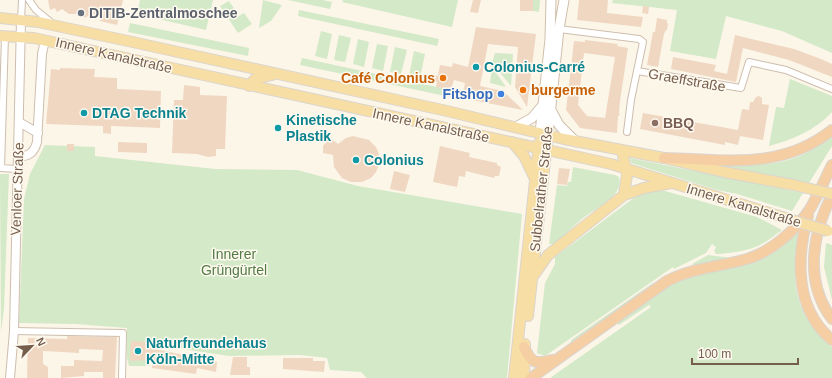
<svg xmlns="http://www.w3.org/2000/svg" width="832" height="378" font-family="Arial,sans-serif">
<rect width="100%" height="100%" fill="#fcf6e9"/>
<!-- green -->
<path fill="#d3e9c7" d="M140,0H213L206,30L137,14Z
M263,0L282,5L271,21L259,28Z
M288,0H323L332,2L330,9Z
M343,0H458L452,27L342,2Z
M533,0H540L539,12L533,11Z
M613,0H832V53L782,31L726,16L716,59L670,51L677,10L612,3Z
M229,1L239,16L244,13L252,24L238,33L220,6Z
M299,10L439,39L437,46L298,16Z
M130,23L249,48L248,56L128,32Z
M321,31L332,34L327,59L315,56Z
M339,35L351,38L345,62L334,60Z
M358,39L369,42L364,67L353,64Z
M377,44L388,46L383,71L372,68Z
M395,47L407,50L401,74L390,72Z
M414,51L425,54L420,78L409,76Z
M495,53L513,54L511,86L492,63Z
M302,58L451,90L450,97L300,65Z
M492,69L494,70L506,87L490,83Z
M790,79L832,96V112C816,130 792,140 769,146L776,107L784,108Z
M832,136V146L809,183L713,164C738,164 767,167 791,159C806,155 819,145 832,136Z
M45,145L95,147V156L215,169L297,170L358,186L522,214L507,378H367L361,372L330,370L327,358L300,355L229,356L150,344V366H129L127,358V328L76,324L19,323L24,199L30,174Z
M630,158L803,193L792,211L737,194L717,190L631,163Z
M573,167L615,175L619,177C625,196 594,209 582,219C572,227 564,236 554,244H549L557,185L567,186L568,182H571Z
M0,174H9L4,308L1,333Z
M658,189L757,217L782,230C758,249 750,250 720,254H716L714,251L716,247L712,244L706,253L674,269L673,267L545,356L537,353L545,283L555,264V257L635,197L644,192Z
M794,232L798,234C791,282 793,312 832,347V378H550L651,307L649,305L619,325L616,322C638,306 661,287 686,277C725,262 766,269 794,232Z
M826,243L832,245V300L824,267Z
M708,255L732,258V259L693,266L692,264Z
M653,283L654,285L571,342V340Z"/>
<!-- building -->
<path fill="#f0d7c2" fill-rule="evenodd" d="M48,0H123L117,25L100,21L103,7L92,19L88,16L85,18L82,14H69L62,9L57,12L55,8L50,10Z
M473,0H481L478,13L470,12Z
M520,0H533V11H520Z
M579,0H608L607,13L643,17L641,27L577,20Z
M643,6L649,7L648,14L642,13Z
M657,18L667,20V23L668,24L667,30H666L664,34L658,67L647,65L653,32H655Z
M476,27L536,34L527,107L515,87L518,47L488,44L480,86L503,91L523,110L462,98L465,83L454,80L451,90L436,87L437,82L430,80L431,74L438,76L440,65L452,67L453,63L468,67Z
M735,35L794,49L821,59L832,64V77L789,60L743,48L736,82L671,69L673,57L716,65L714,71L727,74Z
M585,40L618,44L617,46L628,48L620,101L619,113L620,115L618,116L617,133L580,128L566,110L574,41L585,42ZM584,53L615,57L605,118L587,116L578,105Z
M60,68L95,69L94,77L117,78V89L161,91L160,128L111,126V134L103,133V126L46,124L51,69L60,70Z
M184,85L200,87V95L227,96L225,149H216V156L208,157L197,154L172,153L174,100H183Z
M759,96L762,98V104L769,105L763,140L740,136L738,145L725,142V145L640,129L643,113L738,130L742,109L749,110L750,102H753L756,97Z
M353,136L369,140L376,147L379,154V165L376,172L371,178L362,182H351L342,178L334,167L333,155L323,153V146L327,141L333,140L338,144L346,138Z
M118,142L147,143V153L118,152Z
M67,144H74V151H67Z
M440,146L470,153L469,157L497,163V165L501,167L499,176H495L494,178L466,171L465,177L459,176L457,187L433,182Z
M559,168L570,169L567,185L557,184Z
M394,171L410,175L405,192L390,189Z
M67,336L117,337L115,378H103V372H84V376L61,378V366H74V360L102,361L103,350L79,349V353L43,351V364L48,367V378H27L28,338L67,339Z
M131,341L146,342V347L217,362L216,372L197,368L196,374L152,368L153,360L130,361Z
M233,357H247V367H250V375H230Z
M283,358H313V361H325L324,372L283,369Z"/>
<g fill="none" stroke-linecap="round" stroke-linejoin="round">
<defs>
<path id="minor" d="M29,0L36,10L52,23
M21,20L22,0
M559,29L639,39L643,42L631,100L627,132
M637,71L741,88L749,62L786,70L832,89
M0,168L17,169
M1,168L5,36
M14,331L123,333L122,378"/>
<path id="tertiary" d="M19,122L38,133
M18,157C29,156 34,153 37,142L42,54L45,40
M10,378L14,331L21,20"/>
<path id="secondary" d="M550,108L559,125L576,142
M516,127L532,118L543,105
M540,133L550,39L551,0
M548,135L559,29L564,0"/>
<path id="primary" d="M0,18L38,22L128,41L447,111L564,139L664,158L724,172L794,185
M0,36L34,38L611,164L789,219
M249,86L255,79L272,75
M512,142L524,156L534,177
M622,151L627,175L624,195
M534,275L548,255L624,195L644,188L671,183
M528,316L547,143
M514,378L539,143
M524,378L525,344"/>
<path id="trunk" d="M664,158C725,159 781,171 832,130
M832,195C812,234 804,282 832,319
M808,216C796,259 795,309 832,340
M524,347C532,364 535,364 552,360
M531,378L667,281C692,268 717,267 743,260C769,254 795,231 810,209C818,195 825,179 832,165"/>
</defs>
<!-- minor casing -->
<use href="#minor" stroke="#cebeaf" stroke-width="8"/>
<!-- tertiary casing -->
<use href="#tertiary" stroke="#cebeaf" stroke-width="10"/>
<!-- secondary casing -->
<use href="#secondary" stroke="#d0bfad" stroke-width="11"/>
<!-- primary casing -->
<use href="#primary" stroke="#dbd5d1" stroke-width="12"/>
<!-- trunk casing -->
<use href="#trunk" stroke="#dbd5d1" stroke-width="12"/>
<!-- minor -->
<use href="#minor" stroke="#fff" stroke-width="6"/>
<!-- tertiary -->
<use href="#tertiary" stroke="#fff" stroke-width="8"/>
<!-- secondary -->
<use href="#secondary" stroke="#fff" stroke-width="9"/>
<!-- primary -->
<use href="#primary" stroke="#f7dea5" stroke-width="10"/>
<!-- trunk -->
<use href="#trunk" stroke="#f5cea4" stroke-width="10"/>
<defs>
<path id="primary-bridge" d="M794,185L832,194
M789,219L828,231"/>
</defs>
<!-- primary-bridge casing -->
<use href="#primary-bridge" stroke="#dbd5d1" stroke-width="12" stroke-linecap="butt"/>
<!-- primary-bridge -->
<use href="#primary-bridge" stroke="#f7dea5" stroke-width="10"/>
</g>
<!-- markers -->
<circle fill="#6b7280" stroke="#fefaf0" stroke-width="1.5" cx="81" cy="13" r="4"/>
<g fill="#0f9aa8" stroke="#fefaf0" stroke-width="1.5">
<circle cx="476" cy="67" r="4"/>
<circle cx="84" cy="113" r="4"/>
<circle cx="278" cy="128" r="4"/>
<circle cx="356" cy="160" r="4"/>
<circle cx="138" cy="351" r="4"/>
</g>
<g fill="#e8710a" stroke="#fefaf0" stroke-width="1.5">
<circle cx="443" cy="78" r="4"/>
<circle cx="523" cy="90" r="4"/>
</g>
<circle fill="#3f7fe0" stroke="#fefaf0" stroke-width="1.5" cx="501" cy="94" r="4"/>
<circle fill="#8d6e63" stroke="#fefaf0" stroke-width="1.5" cx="655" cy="123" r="4"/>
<g text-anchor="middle" stroke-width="3" stroke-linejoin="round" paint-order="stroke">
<!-- worship labels -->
<g font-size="14" font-weight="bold" fill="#5b616d" stroke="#fefaf0" text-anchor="start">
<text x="89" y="18">DITIB-Zentralmoschee</text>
</g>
<!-- street labels -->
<g font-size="14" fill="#765e4d" stroke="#fefaf0">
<text transform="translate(114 55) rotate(13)" y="5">Innere Kanalstraße</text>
<text transform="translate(687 80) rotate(10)" y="5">Graeffstraße</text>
<text transform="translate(431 125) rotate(12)" y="5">Innere Kanalstraße</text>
<text transform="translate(17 189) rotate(-88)" y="5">Venloer Straße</text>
<text transform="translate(541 189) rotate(-84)" y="5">Subbelrather Straße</text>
<text transform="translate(744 205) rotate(17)" y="5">Innere Kanalstraße</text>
</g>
<!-- culture labels -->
<g font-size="14" font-weight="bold" fill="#0d838f" stroke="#fefaf0" text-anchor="start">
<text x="484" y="72">Colonius-Carré</text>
<text x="92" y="118">DTAG Technik</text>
<text x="286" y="125">Kinetische<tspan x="286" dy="16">Plastik</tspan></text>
<text x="364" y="165">Colonius</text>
<text x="146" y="348">Naturfreundehaus<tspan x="146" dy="16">Köln-Mitte</tspan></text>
</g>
<!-- food labels -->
<g font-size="14" font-weight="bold" fill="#c56008" stroke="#fefaf0" text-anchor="end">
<text x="435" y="83">Café Colonius</text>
<text x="531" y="95" text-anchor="start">burgerme</text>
</g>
<!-- shop labels -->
<g font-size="14" font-weight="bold" fill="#366cbe" stroke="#fefaf0" text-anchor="end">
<text x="493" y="99">Fitshop</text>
</g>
<!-- education labels -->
<g font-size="14" font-weight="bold" fill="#785e54" stroke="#fefaf0" text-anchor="start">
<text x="663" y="128">BBQ</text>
</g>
<!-- park labels -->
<g font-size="14" fill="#527b45" stroke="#fefaf0">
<text x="234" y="259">Innerer<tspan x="234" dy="16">Grüngürtel</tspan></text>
</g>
</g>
<!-- north arrow -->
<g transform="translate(32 346) rotate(65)" stroke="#fefaf0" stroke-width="3" paint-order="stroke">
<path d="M0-3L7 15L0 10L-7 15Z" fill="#765e4d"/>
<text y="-6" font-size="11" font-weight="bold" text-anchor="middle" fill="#765e4d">N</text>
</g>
<!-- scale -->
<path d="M692 358v6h106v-6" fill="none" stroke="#765e4d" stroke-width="2"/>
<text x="698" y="358" font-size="12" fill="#765e4d" stroke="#fefaf0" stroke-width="3" paint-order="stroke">100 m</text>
</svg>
